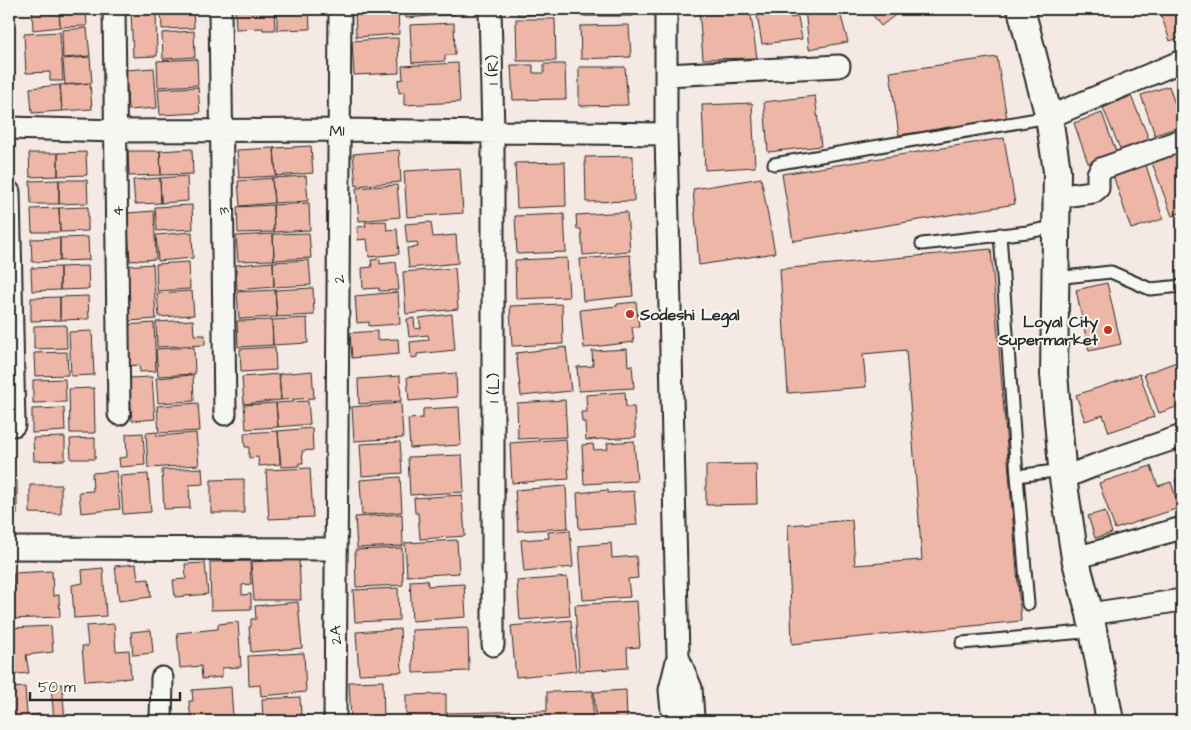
<svg xmlns="http://www.w3.org/2000/svg" width="1191" height="730" font-family="'Architects Daughter',sans-serif">
<rect width="100%" height="100%" fill="#f4e9e3"/>
<filter id="ink" filterUnits="userSpaceOnUse"><feTurbulence type="fractalNoise" baseFrequency=".02" numOctaves="2"/><feDisplacementMap in="SourceGraphic" scale="10" xChannelSelector="R" yChannelSelector="G"/><feConvolveMatrix kernelMatrix="1 2 1 2 8 2 1 2 1" color-interpolation-filters="sRGB"/></filter>
<g filter="url(#ink)">
<!-- building -->
<path fill="#eeb6a6" stroke="#2b2b2b" d="M32,9H59L60,27L33,30Z
M59,9H86L87,26L60,27Z
M161,9H193L194,28L162,29Z
M235,9H274L275,30H263V28L236,29Z
M277,9H309L310,29L277,30Z
M355,9H398L399,34L356,37Z
M405,9H455L456,14L406,18Z
M518,9H568V13L518,15Z
M584,9H633V16H584Z
M699,9H750L757,58L703,59Z
M756,9H789L791,18L798,17L802,39L762,44Z
M805,9H839L848,42L809,49Z
M868,9H903L881,26Z
M1159,9H1182V37L1170,41Z
M156,10L157,56L133,57L131,11Z
M516,19H555L556,61H517Z
M454,23L455,55H445V61L412,63L410,25Z
M629,25L631,57L581,59L580,26Z
M87,28L90,56L63,58L62,30Z
M194,31L195,57L163,59L162,33Z
M60,32L63,81H50V72L26,73L24,34Z
M392,38H398L399,73L354,75L352,41Z
M90,57L92,83L65,85L63,59Z
M997,57L1007,119L899,135L890,72Z
M197,59L198,85L158,87L157,61Z
M458,63L460,102L404,105V92L399,93L398,80L403,79L402,66Z
M544,64H565L566,99L513,100L511,65H533V73H544Z
M579,67H625L628,105L579,106Z
M154,68L157,108L128,110L126,70Z
M90,83L92,109L62,111L60,85Z
M60,85L62,111L32,113L30,88Z
M1169,86L1182,126L1155,135L1141,95Z
M198,87L200,113L160,115L158,89Z
M815,96L821,146L768,152L764,102Z
M1131,96L1149,139L1121,151L1103,108Z
M752,103L755,167L705,170L702,105Z
M1102,113L1116,152L1088,163L1074,123Z
M1004,138L1015,204L793,241L782,174Z
M311,146L313,173L276,176L274,148Z
M274,148L276,176L239,178L237,150Z
M1182,148V212L1172,216L1151,160Z
M192,149L193,174L161,175L160,151Z
M399,150L401,182L356,186L353,154Z
M128,151H160L161,175L129,176Z
M86,152L87,175L58,176V153Z
M29,153H58V176L30,177Z
M633,156L634,201L586,202L585,157Z
M565,162L566,206L517,208L515,163Z
M1145,162L1163,219L1131,229L1112,172Z
M460,168L463,213L407,217L404,171Z
M187,176L188,201L161,203L160,178Z
M306,176L308,201L274,203L272,178Z
M160,178L161,203L135,204L133,180Z
M272,178L274,203L240,206L238,181Z
M761,178L775,253L699,265L693,189Z
M59,180H87L88,203L59,204Z
M59,180V204H31L30,181Z
M397,185L400,217L359,221L356,188Z
M309,203L310,230L274,232L273,205Z
M192,205L193,229L157,231L155,207Z
M273,205L274,232L238,233L237,207Z
M88,207V231L60,232L59,208Z
M59,208L60,232H32L31,209Z
M154,211L156,259L130,261L127,213Z
M627,212L630,251L583,255L581,229H577L576,215Z
M564,214L566,252L517,254L515,216Z
M386,221L387,230L397,229L399,254L369,257L367,239L358,240L357,227L366,226L365,222Z
M431,222L433,237L456,235L458,263L409,268L407,248L418,247L417,242L407,243L405,224Z
M192,232L193,258L158,261L156,235Z
M309,233L311,258L274,260L273,234Z
M273,234L274,260L238,261L236,236Z
M88,237L89,260L60,261V238Z
M60,238V261L32,262L31,239Z
M991,249L1021,621L792,644L788,525L852,520L855,565L922,560L906,350L863,354L866,387L788,393L780,269Z
M630,255L633,296L583,301L580,259Z
M567,258L569,297L516,299L515,260Z
M380,259V264L396,262L399,290L379,291V288L363,289L362,268L372,267L371,260Z
M309,260L311,285L274,287L273,262Z
M189,262L190,289L157,291L156,264Z
M273,262L274,287L237,290L236,265Z
M153,264L156,319L129,321L125,266Z
M88,266L89,289L60,290V267Z
M60,267V290L32,291L31,268Z
M455,268L458,309L406,314L403,272Z
M1107,283L1121,344L1089,351L1076,290Z
M313,288L314,315L277,317L275,290Z
M275,290L277,317L239,319L237,292Z
M192,291L194,315L159,317L157,293Z
M398,292L400,324L369,326V322L357,323L355,296Z
M88,296L89,319L60,320V297Z
M60,297V320L31,321V298Z
M636,302L639,327H632L634,342L584,348L580,310L617,306V304Z
M562,304L563,344L512,346L510,306Z
M452,314L455,350L417,354V357L411,358L410,342L429,340L428,335L409,337L407,319L414,318L415,329L421,328L419,318Z
M307,318L308,343L273,345L272,320Z
M193,320L194,335H205V345L157,347L156,322Z
M272,320L273,345L238,347L237,321Z
M154,323L156,371L140,372L139,365L125,366L124,325Z
M66,325L67,348L34,349V326Z
M92,331L94,375L71,376L69,332Z
M377,331V340L398,339L399,354L352,358L350,333Z
M194,347L195,374L158,376L156,349Z
M275,347L276,370L241,372L240,349Z
M566,347L571,391L521,396L516,353Z
M627,349L628,366L632,365L634,388L579,391L577,367L593,366L592,351Z
M67,352L68,375L35,376L34,353Z
M1182,360V405L1159,413L1144,374Z
M312,371L314,398L281,400L279,374Z
M456,373L457,397L409,401L407,377Z
M279,374L281,400L244,404L242,377Z
M1140,374L1154,417L1109,432L1103,415L1085,421L1076,395Z
M193,375L194,401L158,403L156,378Z
M400,376L401,401L359,404L358,379Z
M152,377L155,419L132,421L129,378Z
M65,379L66,402L33,403V380Z
M94,388L95,433H70L69,389Z
M625,392L626,407H634L636,437L586,440L585,422H582L581,412H587L586,395Z
M565,400L567,437L518,439L517,403Z
M308,401L310,424L278,427L276,403Z
M198,403L200,431L159,433L157,406Z
M276,403L278,427L246,429L244,405Z
M401,403L403,438L354,441L352,407Z
M459,407L461,445L410,448L408,419L423,418V409Z
M64,408L65,431L32,433V409Z
M312,428L313,450L302,451L303,463H299V466L281,467L278,431Z
M278,431L280,464L259,466L258,457L249,458V447H245L244,433Z
M157,432V436L196,433L199,465L148,468L146,433Z
M143,433L145,465L120,467L119,458L127,457L126,434Z
M65,437V460L34,461L33,438Z
M95,438V459H71L70,439Z
M566,439L569,479L512,483L510,443Z
M634,441L637,481L584,484L582,445L593,444L594,450L608,449L607,443Z
M400,442L402,473L362,476L360,444Z
M462,455L464,492L410,495L408,457Z
M756,464L757,504L706,505V465Z
M1151,466L1158,486L1171,482L1179,508L1115,529L1099,483Z
M202,468L203,484L189,485L190,508L164,509L162,470Z
M310,468L313,517L269,519L266,470Z
M116,471L120,509L81,513L79,492L93,491L92,473Z
M148,474L151,512L123,514L120,476Z
M400,477L402,512L362,515L360,480Z
M1182,478V500L1175,480Z
M244,479V513H211V480Z
M9,481H17V515H9Z
M30,485H61V514L30,513Z
M566,486L568,528L518,531L515,490Z
M608,490V493L634,491L637,525L579,529L577,493Z
M462,495L465,536L420,539L418,513H415L414,498Z
M1105,511L1112,533L1095,538L1088,516Z
M402,514L403,546L357,548L355,517Z
M570,530L573,567L524,572L521,540L549,538L548,532Z
M457,540L459,573L407,576L405,543Z
M611,543L612,558L636,556L638,578L628,579L630,597L583,600L579,546Z
M402,548L403,585L356,587L355,550Z
M299,559L301,600H254L251,562Z
M250,561L251,584L242,585V595L251,594V609L211,610L210,562Z
M205,563L208,594L175,597L173,580L186,579L185,564Z
M136,564L138,580L149,579L151,597L119,601L115,566Z
M103,568L106,616L74,618L72,585L83,583L82,570Z
M52,571L53,596L59,595L60,617L10,619L9,601L14,600L13,573Z
M567,577L570,616L520,620L517,581Z
M427,580L428,586L464,584L466,617L412,621L410,581Z
M398,588L399,620L355,622L353,590Z
M637,601L640,647L627,648L628,668L579,671L575,605Z
M298,602L302,648L251,652L249,627H251V619H256L255,606Z
M571,620L576,671L516,677L511,626Z
M238,622L241,667L222,668V677L202,679L201,666L180,668L177,633L218,629V624Z
M114,624L116,651L129,650L131,678L85,681L82,646H88L86,626Z
M51,626L53,652L26,655L29,673L9,675V628Z
M468,628L469,671L413,673L412,630Z
M400,629L402,672L359,674L356,632Z
M151,630L153,653L133,655L131,632Z
M304,653L306,692L261,696L260,685L249,686L248,656Z
M383,681L384,721H351L349,682Z
M62,684L65,721H54L51,685Z
M25,687L27,715L41,714L42,721H9V688Z
M231,687L233,717H230V721H191L189,701H193L192,690Z
M626,690L627,721H596L594,692Z
M593,691V721H406V695L446,694V713L547,711V692Z
M300,697L301,715H308V721H263L262,699Z"/>
<g fill="none" stroke-linecap="round" stroke-linejoin="round">
<defs>
<path id="service" d="M774,164L1049,117
M1000,234L1017,476L1062,470
M922,244L1027,232L1055,227
M1055,278L1111,272L1150,289L1182,286
M1017,476L1028,604
M962,643L1094,631"/>
<path id="minor" d="M114,9L119,414
M220,9L225,414
M490,9L493,132V645
M666,9V134L678,657L670,690L673,721
M667,75L839,66
M1049,117L1182,61
M9,128L116,131L339,130L666,134
M9,192L14,425
M1056,197L1093,192L1098,188V174L1101,169L1182,140
M1063,478L1096,465L1182,436
M9,548L336,549
M1075,558L1182,528
M1090,614L1182,600
M678,657L691,688L693,717L691,721
M161,721L162,678
M335,721L340,9"/>
<path id="tertiary" d="M1021,9L1049,117L1057,171L1054,374L1063,478L1075,558L1090,614L1110,721"/>
</defs>
<!-- service casing -->
<use href="#service" stroke="#2b2b2b" stroke-width="15"/>
<!-- minor casing -->
<use href="#minor" stroke="#2b2b2b" stroke-width="25"/>
<!-- tertiary casing -->
<use href="#tertiary" stroke="#2b2b2b" stroke-width="30"/>
<!-- service -->
<use href="#service" stroke="#f6f6f2" stroke-width="11"/>
<!-- minor -->
<use href="#minor" stroke="#f6f6f2" stroke-width="21"/>
<!-- tertiary -->
<use href="#tertiary" stroke="#f6f6f2" stroke-width="26"/>
</g>
</g>
<!-- markers -->
<g fill="#c8321e" stroke="#f6f6f2" stroke-width="2">
<circle cx="630" cy="314" r="5"/>
<circle cx="1108" cy="330" r="5"/>
</g>
<g text-anchor="middle" stroke-width="4" stroke-linejoin="round" paint-order="stroke">
<!-- street labels -->
<g font-size="16" fill="#2b2b2b" stroke="#f6f6f2">
<text transform="translate(492 70) rotate(-91)" y="6">1 (R)</text>
<text x="337" y="136">M1</text>
<text transform="translate(117 211) rotate(-91)" y="6">4</text>
<text transform="translate(223 211) rotate(-91)" y="6">3</text>
<text transform="translate(338 279) rotate(-90)" y="6">2</text>
<text transform="translate(493 388) rotate(-90)" y="6">1 (L)</text>
<text transform="translate(335 635) rotate(-90)" y="6">2A</text>
</g>
<!-- poi labels -->
<g font-size="16" font-weight="bold" fill="#2b2b2b" stroke="#f6f6f2" text-anchor="start">
<text x="640" y="320">Sodeshi Legal</text>
<text x="1098" y="327" text-anchor="end">Loyal City<tspan x="1098" dy="18">Supermarket</tspan></text>
</g>
</g>
<!-- margin -->
<rect width="1191" height="730" fill="none" stroke="#f6f6f2" stroke-width="30"/>
<rect x="15" y="15" width="1161" height="700" fill="none" stroke="#2b2b2b" stroke-width="2" filter="url(#ink)"/>
<!-- scale -->
<path d="M30 692v8h150v-8" fill="none" stroke="#2b2b2b" stroke-width="2.5"/>
<text x="38" y="692" font-size="15" fill="#2b2b2b" stroke="#f6f6f2" stroke-width="4" paint-order="stroke">50 m</text>
</svg>
